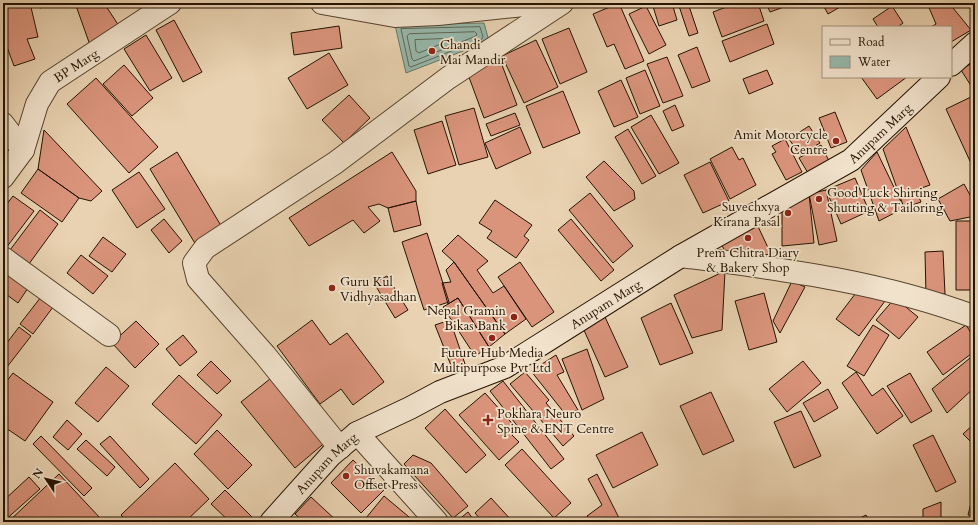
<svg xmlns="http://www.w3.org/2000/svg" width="978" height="525" font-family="Cardo,serif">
<rect width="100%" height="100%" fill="#e9d2b1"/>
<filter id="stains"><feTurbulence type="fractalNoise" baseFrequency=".005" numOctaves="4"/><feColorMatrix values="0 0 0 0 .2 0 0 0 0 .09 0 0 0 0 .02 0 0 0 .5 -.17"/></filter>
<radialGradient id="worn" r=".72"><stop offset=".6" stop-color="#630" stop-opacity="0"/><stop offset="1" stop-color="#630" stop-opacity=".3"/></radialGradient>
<!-- water -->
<path fill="#97b8ab" stroke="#697667" d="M484,23L489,41L406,73L395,25Z"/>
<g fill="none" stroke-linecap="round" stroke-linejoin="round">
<!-- shore -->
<path stroke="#5e6656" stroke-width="1" d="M480,27L483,37L482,39L411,67L409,66L401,29Z
M475,32L477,34L476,36L414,61L412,59L407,36L409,34Z
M443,39V43L419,53L416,51L415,40Z"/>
</g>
<!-- building -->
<path fill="#da947c" stroke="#251300" d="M3,3H30L38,37L27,39L35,59L14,66L3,36Z
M38,3H54L40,8Z
M75,3H104L119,26L90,45Z
M619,3L644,61L625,69L614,44L607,47L593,14Z
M652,3H672L677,20L659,26Z
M678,3H688L698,33L689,36Z
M737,3H758L764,21L722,37L713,12Z
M766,3H783L784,7L770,12Z
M822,3H847L828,14Z
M927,3H949L971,30L951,42V27H931L936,24Z
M646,6L666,45L649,54L629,14Z
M892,6L903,23L898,27H878L873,19Z
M174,20L202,72L183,82L156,30Z
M767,24L774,44L730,62L722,41Z
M339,26L342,48L294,55L291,33Z
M569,28L587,72L560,84L542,39Z
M146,35L172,78L150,91L124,49Z
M536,40L558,87L524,103L502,56Z
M697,47L710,81L692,88L678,55Z
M329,53L348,85L307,109L288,78Z
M499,57L517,105L484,118L466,69Z
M667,57L683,96L663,103L647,64Z
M975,61V92L961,70Z
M124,65L153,98L132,116L103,84Z
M645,70L660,106L640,114L626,78Z
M767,70L773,84L749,94L743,79Z
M861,77H907L877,99Z
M96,78L158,147L129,173L67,104Z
M621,80L638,117L614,127L598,91Z
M563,91L580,133L543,148L526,106Z
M349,95L370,118L344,143L322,120Z
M975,95V172L946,109Z
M675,105L684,126L672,131L663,111Z
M474,108L488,157L459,165L445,116Z
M835,112L847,142L831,148L819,118Z
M515,113L520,125L491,136L486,124Z
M651,115L679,163L659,174L631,127Z
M442,121L456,165L428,174L414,130Z
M809,126L820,143L800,155L789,139Z
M520,127L531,153L496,169L485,143Z
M906,127L930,185L916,190L921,202L904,208L883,149Z
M628,129L656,176L642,184L615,137Z
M44,130L102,191L91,201L79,198L38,169Z
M785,139L802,172L786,180L772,154L776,152L772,146Z
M821,145L829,161L808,173L799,158Z
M732,147L739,160L743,158L756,185L730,199L710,159Z
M177,152L223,229L196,245L150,169Z
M392,152L416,191V201L388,208L379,204L368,207L380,221L364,233L353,220L309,246L289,218Z
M877,152L904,208L879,221L861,170Z
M604,161L634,191L635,199L614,211L586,177Z
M710,162L729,201L703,213L684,175Z
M38,169L79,198L62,222L21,193Z
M139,172L165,209L137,228L112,190Z
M855,178L869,211L841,224L826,190Z
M964,184L975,204V216L950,221L938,199Z
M826,190L837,241L819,245L809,194Z
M590,193L633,246L613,263L569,210Z
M809,194L814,243L782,246V210Z
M13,196L34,211L6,248L3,246V209Z
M495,200L532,225L524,236L529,240L516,258L487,238L492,231L479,223Z
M416,201L421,225L394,232L388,208Z
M40,210L58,224L26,268L7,254Z
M164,219L182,241L169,253L151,230Z
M571,219L614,270L601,281L558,230Z
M755,220L771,254L750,257L726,253L718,238Z
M956,221H975V290H956Z
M427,233L449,302L424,310L402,242Z
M458,235L488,261L477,270L493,293L504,286L526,319L505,334L454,262L442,251Z
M103,237L126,254L112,272L89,256Z
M943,251L945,294L926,295L925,252Z
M81,255L108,276L93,294L67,273Z
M454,262L505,334L489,347L458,298L448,304L442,283L451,282L446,270Z
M520,262L554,312L532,327L498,277Z
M3,266L30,285L18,303L3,292Z
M725,271L722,330L692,338L674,295Z
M387,276L408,310L395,318L374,283Z
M792,281L805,287L780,333L773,321Z
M862,285L885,301L859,336L836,319Z
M44,293L56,303L33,334L20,324Z
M764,293L777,342L749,350L735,301Z
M458,298L489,347L475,356L443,307Z
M895,298L918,317L899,339L876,320Z
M671,303L693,353L660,365L641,318Z
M605,317L628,367L605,377L583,328Z
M312,320L330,345L347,333L384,382L353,405L341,389L320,404L277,346Z
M450,320L465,364L452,368L435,325Z
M136,321L159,344L135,368L112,343Z
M873,325L889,335L864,376L847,366Z
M966,325L975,339V351L943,375L927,352Z
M19,327L31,336L7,367L3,364V348Z
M183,335L197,352L180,366L166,349Z
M587,349L604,399L582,410L562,359Z
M975,354V387L947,413L932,389Z
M556,355L564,372L557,375L578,410L566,415L531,371Z
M211,361L231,381L217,394L197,375Z
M803,361L821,383L787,412L769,389Z
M106,367L129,386L98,422L75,403Z
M525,372L549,400L546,403L574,436L563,446L510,384Z
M856,372L872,396L883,388L903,416L877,434L842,383Z
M13,373L53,402L25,441L3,426V386Z
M910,373L932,411L911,423L887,386Z
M179,375L222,415L196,444L152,404Z
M275,375L328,440L295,468L241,402Z
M503,381L564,459L551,469L490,391Z
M828,389L838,408L814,422L803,403Z
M711,392L734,441L703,455L680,406Z
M485,393L518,430L512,435L519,442L499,460L459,415Z
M445,409L486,455L466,473L425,428Z
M801,411L821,456L794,468L774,422Z
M67,420L82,434L68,450L53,437Z
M975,423V446L963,434Z
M217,430L252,465L228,489L194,454Z
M642,432L658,465L613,488L596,455Z
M933,435L956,482L936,492L913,445Z
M41,436L92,488L84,496L33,444Z
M110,436L149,479L140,488L100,444Z
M86,440L115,467L107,476L77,449Z
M522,449L571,503L554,518L505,465Z
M413,455L431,463L468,506L453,518L404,464Z
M353,460L384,490L361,513L331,483Z
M175,463L209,499L185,522H127L121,515Z
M59,474L101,519L98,522H8Z
M597,474L621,522H591L587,516L602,505L588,479Z
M29,477L40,489L3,522V501Z
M975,487V516L968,515Z
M225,490L255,520L254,522H230L211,504Z
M384,496L415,522H371L366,518Z
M311,497L338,522H304L295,514Z
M491,498L513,522H483L475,513Z
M941,502V522H923V509Z
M468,512L475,522H456Z
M866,515L870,522H852Z"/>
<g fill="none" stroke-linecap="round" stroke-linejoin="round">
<defs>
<g id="street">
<path d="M322,3L395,16L438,14L544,3"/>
<path d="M3,124L23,150"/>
<path id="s1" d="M3,177L23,150L37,104L50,82L170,3"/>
<path d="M681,256C780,269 880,281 975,317"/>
<path d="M3,258L109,335"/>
<path d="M357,433L437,522"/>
<path d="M340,448L265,355L198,279L194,263L205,248L335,163L448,78L562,3"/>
</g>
<g id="secondary">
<path d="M951,65L975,43"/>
<path id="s2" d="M271,522L331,455L357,433L410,408L440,392L505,367L681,256L851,160L939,77"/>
</g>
</defs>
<!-- street casing -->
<use href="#street" stroke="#56432c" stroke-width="24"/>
<!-- secondary casing -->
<use href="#secondary" stroke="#251300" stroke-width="24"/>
<!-- street -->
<use href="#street" stroke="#f1e2cc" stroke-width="22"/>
<!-- secondary -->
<use href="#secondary" stroke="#f1e2cc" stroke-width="22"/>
</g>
<!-- markers -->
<g fill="#8f2418" stroke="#f1e2cc" stroke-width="1.5">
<circle cx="432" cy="51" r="4"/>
<circle cx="836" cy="141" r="4"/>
<circle cx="819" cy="199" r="4"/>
<circle cx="788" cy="213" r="4"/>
<circle cx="748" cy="238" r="4"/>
<circle cx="332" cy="288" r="4"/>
<circle cx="514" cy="317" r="4"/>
<circle cx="492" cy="338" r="4"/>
<path d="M486 414h4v4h4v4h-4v4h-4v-4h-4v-4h4z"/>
<circle cx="346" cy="476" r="4"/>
</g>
<g text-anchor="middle" stroke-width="3.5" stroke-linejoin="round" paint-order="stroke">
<!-- poi labels -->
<g font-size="13" fill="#251300" stroke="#f1e2cc" text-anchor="start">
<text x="440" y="49">Chandi<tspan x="440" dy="15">Mai Mandir</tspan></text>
<text x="828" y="139" text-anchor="end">Amit Motorcycle<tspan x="828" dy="15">Centre</tspan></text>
<text x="827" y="197">Good Luck Shirting<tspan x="827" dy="15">Shutting &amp; Tailoring</tspan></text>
<text x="780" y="211" text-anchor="end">Suvechxya<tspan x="780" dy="15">Kirana Pasal</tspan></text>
<text x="748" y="257" text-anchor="middle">Prem Chitra Diary<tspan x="748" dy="15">&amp; Bakery Shop</tspan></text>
<text x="340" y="286">Guru Kul<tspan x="340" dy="15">Vidhyasadhan</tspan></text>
<text x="506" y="315" text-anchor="end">Nepal Gramin<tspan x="506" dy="15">Bikas Bank</tspan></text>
<text x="492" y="357" text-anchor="middle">Future Hub Media<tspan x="492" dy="15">Multipurpose Pvt Ltd</tspan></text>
<text x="497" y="418">Pokhara Neuro<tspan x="497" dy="15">Spine &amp; ENT Centre</tspan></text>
<text x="354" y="474">Shuvakamana<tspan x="354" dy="15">Offset Press</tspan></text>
</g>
<!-- street labels -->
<g font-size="13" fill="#251300" stroke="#f1e2cc">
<text dy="5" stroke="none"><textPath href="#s1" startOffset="138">BP Marg</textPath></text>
<text dy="5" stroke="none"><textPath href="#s2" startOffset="729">Anupam Marg</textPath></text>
<text dy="5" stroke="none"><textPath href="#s2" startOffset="405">Anupam Marg</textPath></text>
<text dy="5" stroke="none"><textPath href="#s2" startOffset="81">Anupam Marg</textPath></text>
</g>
</g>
<!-- margin -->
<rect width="978" height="525" fill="none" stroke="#e9d2b1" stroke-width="16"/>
<rect x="4" y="4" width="970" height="517" fill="none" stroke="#251300" stroke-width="2"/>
<rect x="8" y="8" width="962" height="509" fill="none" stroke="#251300"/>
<!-- legend -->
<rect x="822" y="26" width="130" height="52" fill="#f1e2cc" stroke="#9f8f7a"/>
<rect x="830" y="39" width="20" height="6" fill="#f1e2cc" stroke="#9f8f7a"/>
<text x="858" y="46" font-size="12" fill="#251300">Road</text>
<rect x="830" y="56" width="20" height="12" fill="#97b8ab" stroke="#9f8f7a"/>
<text x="858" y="66" font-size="12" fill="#251300">Water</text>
<!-- north arrow -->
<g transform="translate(46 479) rotate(305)" stroke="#f1e2cc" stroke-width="3" paint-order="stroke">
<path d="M0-3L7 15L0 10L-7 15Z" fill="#251300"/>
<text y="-6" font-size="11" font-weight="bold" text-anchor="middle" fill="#251300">N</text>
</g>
<rect width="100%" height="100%" filter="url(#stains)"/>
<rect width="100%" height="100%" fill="url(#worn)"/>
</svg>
